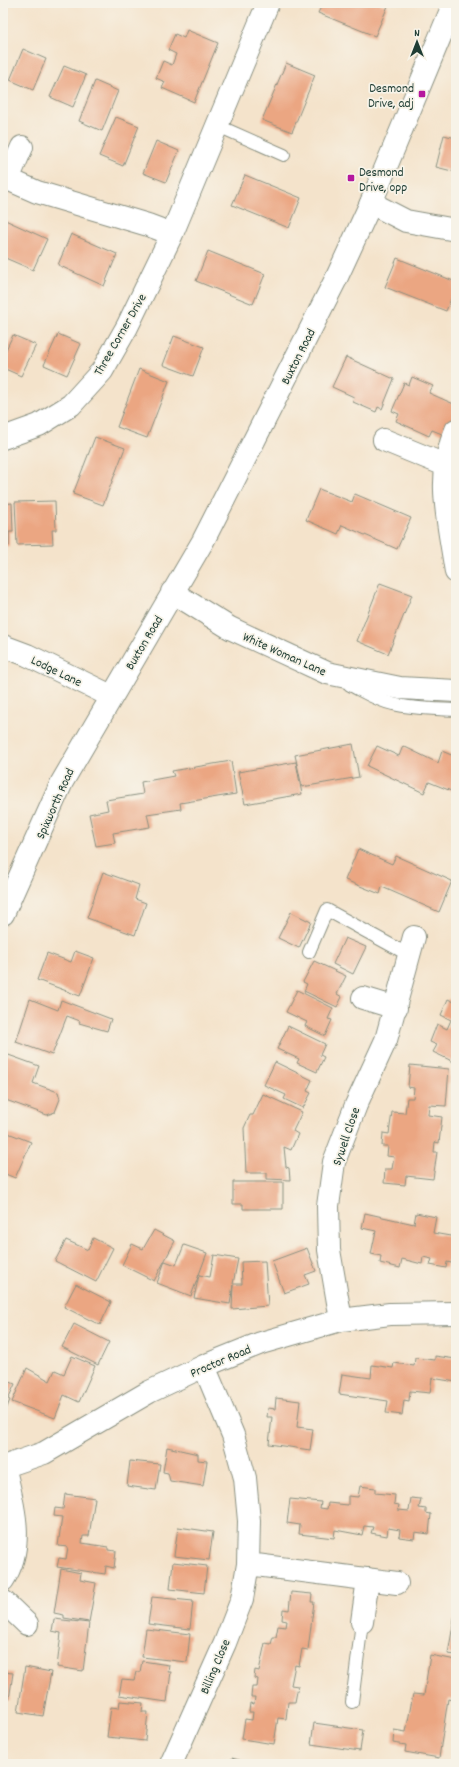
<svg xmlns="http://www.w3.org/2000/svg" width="459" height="1767" font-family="Dekko,sans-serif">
<rect width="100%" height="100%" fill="#f7f3e8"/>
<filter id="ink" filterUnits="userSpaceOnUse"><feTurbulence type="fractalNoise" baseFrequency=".025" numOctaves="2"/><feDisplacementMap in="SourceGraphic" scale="8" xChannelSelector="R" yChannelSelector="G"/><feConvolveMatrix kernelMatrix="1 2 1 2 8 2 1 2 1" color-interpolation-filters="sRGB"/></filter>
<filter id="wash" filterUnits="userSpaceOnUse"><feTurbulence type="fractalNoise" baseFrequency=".012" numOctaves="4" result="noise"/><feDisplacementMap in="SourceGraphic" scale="16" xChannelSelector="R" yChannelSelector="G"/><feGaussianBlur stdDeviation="0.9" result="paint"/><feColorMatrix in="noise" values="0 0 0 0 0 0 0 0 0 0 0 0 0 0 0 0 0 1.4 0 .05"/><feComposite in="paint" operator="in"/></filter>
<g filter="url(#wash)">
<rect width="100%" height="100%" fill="#f4e3cb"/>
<g id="blocks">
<!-- building -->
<path fill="#eba682" d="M323,3H379L388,6L375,36L318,13Z
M187,30L218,43L194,102L162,88L165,82L156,78L163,61L172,65L176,54L168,50L175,34L184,38Z
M23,49L46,59L33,90L10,80Z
M286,63L315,75L292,132L262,120Z
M64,66L86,75L73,107L50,97Z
M95,81L118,91L102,131L79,121Z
M116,117L139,126L123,166L99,156Z
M444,135L456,138V172L436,167Z
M156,141L179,151L166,182L143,173Z
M245,175L301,198L289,228L232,205Z
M3,219L47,239L33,270L3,257Z
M71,234L117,254L104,286L58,265Z
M208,251L265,274L253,304L196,281Z
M397,258L456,282V287L446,311L385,287Z
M58,334L81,344L67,375L44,365Z
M13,335L36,345L21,376L3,368V356Z
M174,336L204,347L193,376L163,365Z
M346,357L394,379L382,409L378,407L376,412L353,402L354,397L332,387Z
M139,369L169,381L147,438L117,427Z
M412,377L433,386L429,393L456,405V415L447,436L432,430L429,436L396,421L399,414L392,411L404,383L409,385Z
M95,437L125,448L103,505L73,494Z
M319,489L352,502L355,494L411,518L397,549L342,525L338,534L306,520Z
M55,501L56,530H52L53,544L17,545L15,502Z
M12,503L13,532H9V546H3V504Z
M380,583L412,595L388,654L357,641Z
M353,744L359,777L302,787L295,755Z
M377,746L399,756L403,746L438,763L442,751L456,757V793L429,782L424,793L367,766Z
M231,761L236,794L180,803L181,809L147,814L150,827L113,833L115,843L96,846L89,814L108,810L106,800L143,794L141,782L174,776L172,771Z
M296,762L302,794L245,804L238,772Z
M358,849L392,864L396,856L452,881L439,912L382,887L380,894L345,880Z
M103,872L139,885L135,899L146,903L135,935L87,918Z
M291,912L311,922L299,948L278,938Z
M345,938L366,947L353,974L333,964Z
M75,951L94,958L80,996L37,980L47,953L71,962Z
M314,961L346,976L337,994L342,997L337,1007L304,991L307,984L303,982Z
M297,990L333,1008L328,1019L332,1020L325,1036L305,1026L307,1022L286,1012Z
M30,999L58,1010L61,1000L111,1019L107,1031L79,1023L80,1021L67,1016L52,1055L16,1042Z
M448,999L456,1003V1063L433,1052L437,1045L430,1042L437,1024L447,1029L451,1020L441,1015Z
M288,1026L325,1044L320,1055L324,1057L317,1072L297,1063L299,1059L277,1049Z
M3,1053L39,1066L33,1083L58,1092L60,1099L55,1112L47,1115L3,1099Z
M275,1062L312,1080L307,1091L311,1093L303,1108L284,1099L286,1095L264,1085Z
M410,1065L449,1069L446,1106L429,1105L428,1115L442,1117L439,1143L435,1142L434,1152H437L433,1179L406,1176L405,1185L384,1183L385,1169H392L394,1157L387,1156L388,1146H382L383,1133L389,1134L392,1112L405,1113L407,1098H413L414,1088L408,1087Z
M263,1094L302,1112L293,1131L298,1134L291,1150L284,1147L286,1167L289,1168L290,1180L267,1179V1173H246L244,1128L250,1115H253Z
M3,1131L31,1142L15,1178L3,1173Z
M233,1182H283V1209H243V1204H233Z
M365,1213L414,1224L416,1213L436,1217L433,1233L456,1237V1264L447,1262L446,1268L430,1265L432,1259L423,1257L422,1264L402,1259L400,1268L380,1263L381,1256L371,1254L376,1231L362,1228Z
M154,1230L175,1241L154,1281L122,1265L132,1244L143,1249Z
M93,1238L113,1248L96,1282L55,1261L66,1240L88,1250Z
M184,1245L207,1253L191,1296L157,1283L165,1261L176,1265Z
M307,1248L316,1271L305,1275L309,1284L284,1293L272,1261Z
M214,1255L238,1259L233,1284H242L241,1262L265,1261L268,1306L232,1309L233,1285L230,1304L194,1298L199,1275L210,1277Z
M76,1284L111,1302L100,1325L64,1307Z
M74,1324L109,1342L98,1365L62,1347Z
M72,1356L95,1366L79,1402L64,1395L55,1418L12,1402L27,1368L50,1381L55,1370L64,1374Z
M435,1356L456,1359V1382L432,1378L430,1393L410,1391L409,1401L404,1400L402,1415L386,1413L388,1401L339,1394L342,1374L371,1378L372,1365L393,1368L394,1363L414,1366L415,1358L435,1360Z
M3,1379L15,1384L8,1399L10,1400L3,1417Z
M276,1398L300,1401L297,1427L313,1429L310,1450L269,1444L272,1417H267L268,1408L275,1409Z
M167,1447L198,1454V1460L207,1461L203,1486L170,1481L168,1473L163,1472Z
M130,1461L160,1464L156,1490L127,1486Z
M360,1486L375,1488V1493L395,1495L394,1504L399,1505L398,1510L409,1511L411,1498L421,1499L419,1508L426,1509V1513L431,1514L429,1534L415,1532L414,1539L399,1537L400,1530L388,1528L387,1536L371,1533L373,1527L364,1526L362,1535L335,1530L334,1538L299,1534L300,1525L287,1523L290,1499L321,1502L320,1508L327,1509L328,1503L348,1505V1496L358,1497Z
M65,1494L95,1498L89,1536H83L82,1543L108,1547V1550L116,1551L114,1568L106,1566L105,1574L57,1567L59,1558L66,1559L68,1547L58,1546L62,1517L54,1516L55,1508L63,1509Z
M178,1527L213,1532L209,1560L174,1556Z
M173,1562L207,1566L204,1593L170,1589Z
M61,1569L81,1573L80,1580L96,1583L89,1622L64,1618V1615L54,1613Z
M291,1592L312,1594L311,1602H314L308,1650L302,1649L299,1666L295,1665L291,1685L298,1686L295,1702H288L286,1719L278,1718L274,1744L242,1739L245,1719L252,1720L253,1712H249L250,1703L254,1704L255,1697H251L252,1687H257L258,1679L254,1678L255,1670L259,1671L265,1643L271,1644L273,1637H276L278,1626L286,1627L287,1621L282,1620L283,1609L289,1610Z
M152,1597L193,1601L190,1629L148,1624Z
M455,1613H456V1655L448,1654Z
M54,1619L89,1623L83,1671L57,1667L61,1633L52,1631Z
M146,1629L190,1634L187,1662L142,1657Z
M430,1655L456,1660V1701L448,1699L439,1758L405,1752L406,1745L393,1743L394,1730L406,1732L413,1694L424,1695Z
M142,1661L169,1665L168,1672H171L167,1702L119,1695L122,1679L134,1680L136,1672H140Z
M25,1667L51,1672L43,1716L18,1712Z
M3,1672L13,1673L9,1700L3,1699Z
M120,1701L143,1703L142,1712H148L145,1741L107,1737L111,1707L119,1708Z
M314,1723L363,1730L360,1751L311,1744Z
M232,1758L253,1764H230Z"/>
</g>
</g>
<g filter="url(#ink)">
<use href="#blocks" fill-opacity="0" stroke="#8a9080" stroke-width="1"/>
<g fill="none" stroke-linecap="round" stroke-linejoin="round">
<defs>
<path id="service" d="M216,125L284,155
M350,685C364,692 378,701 393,704C413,709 435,709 456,710
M309,952L327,910L409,955
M352,1702L362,1622"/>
<path id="minor" d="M3,177L37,192L148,225L172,234
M8,179L22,147
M371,203L406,221L456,230
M456,430C435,476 449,524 456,572
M3,438L39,425L71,405L102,371L127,327L172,234L268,3
M384,440L445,465
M3,646L27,655L111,696
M363,998L396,1008
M341,1320L329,1250L328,1206L334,1162L356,1105L386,1040L414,937
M3,1467L44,1453L149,1392L204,1366L261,1343L341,1320L390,1314L456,1313
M248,1564L397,1583
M3,1580C26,1546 13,1503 4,1466
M3,1601L27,1624
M362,1622L368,1579
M171,1764L225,1643L242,1599L248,1564L249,1521L245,1478L233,1435L204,1366"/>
<path id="tertiary" d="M172,592L230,628L327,673L400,688L456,691
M3,914L62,782L203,541L336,279L371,203L454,3"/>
</defs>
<!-- service casing -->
<use href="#service" stroke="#8a9080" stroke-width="14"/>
<!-- minor casing -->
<use href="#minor" stroke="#8a9080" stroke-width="24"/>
<!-- tertiary casing -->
<use href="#tertiary" stroke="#8a9080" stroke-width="24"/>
<!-- service -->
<use href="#service" stroke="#fff" stroke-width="12"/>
<!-- minor -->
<use href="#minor" stroke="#fff" stroke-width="22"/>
<!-- tertiary -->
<use href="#tertiary" stroke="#fff" stroke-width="22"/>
</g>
</g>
<!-- markers -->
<g fill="#b5179e" stroke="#f7f3e8" stroke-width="1.5">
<rect x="418" y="90" width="8" height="8" rx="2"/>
<rect x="347" y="174" width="8" height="8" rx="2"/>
</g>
<g text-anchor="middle" stroke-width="3.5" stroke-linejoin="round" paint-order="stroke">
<!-- poi labels -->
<g font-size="13" fill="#1f3d34" stroke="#f7f3e8" text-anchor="end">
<text x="414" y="92">Desmond<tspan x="414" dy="15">Drive, adj</tspan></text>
<text x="359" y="176" text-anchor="start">Desmond<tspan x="359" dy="15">Drive, opp</tspan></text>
</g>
<!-- street labels -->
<g font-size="13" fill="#1f3d34" stroke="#f7f3e8">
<text transform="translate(119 334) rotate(-60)" y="5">Three Corner Drive</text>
<text transform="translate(297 356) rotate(-63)" y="5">Buxton Road</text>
<text transform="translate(143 642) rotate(-59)" y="5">Buxton Road</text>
<text transform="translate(285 653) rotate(24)" y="5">White Woman Lane</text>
<text transform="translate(57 670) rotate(26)" y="5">Lodge Lane</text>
<text transform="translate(54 803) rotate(-66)" y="5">Spixworth Road</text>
<text transform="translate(345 1136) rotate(-71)" y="5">Sywell Close</text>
<text transform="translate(220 1360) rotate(-23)" y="5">Proctor Road</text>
<text transform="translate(214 1666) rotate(-67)" y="5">Billing Close</text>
</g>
</g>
<!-- margin -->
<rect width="459" height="1767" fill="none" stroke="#f7f3e8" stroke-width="16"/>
<!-- north arrow -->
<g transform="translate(417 42)" stroke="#f7f3e8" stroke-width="3" paint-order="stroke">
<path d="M0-3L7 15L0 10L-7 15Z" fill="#1f3d34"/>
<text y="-6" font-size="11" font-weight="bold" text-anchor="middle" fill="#1f3d34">N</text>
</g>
</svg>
